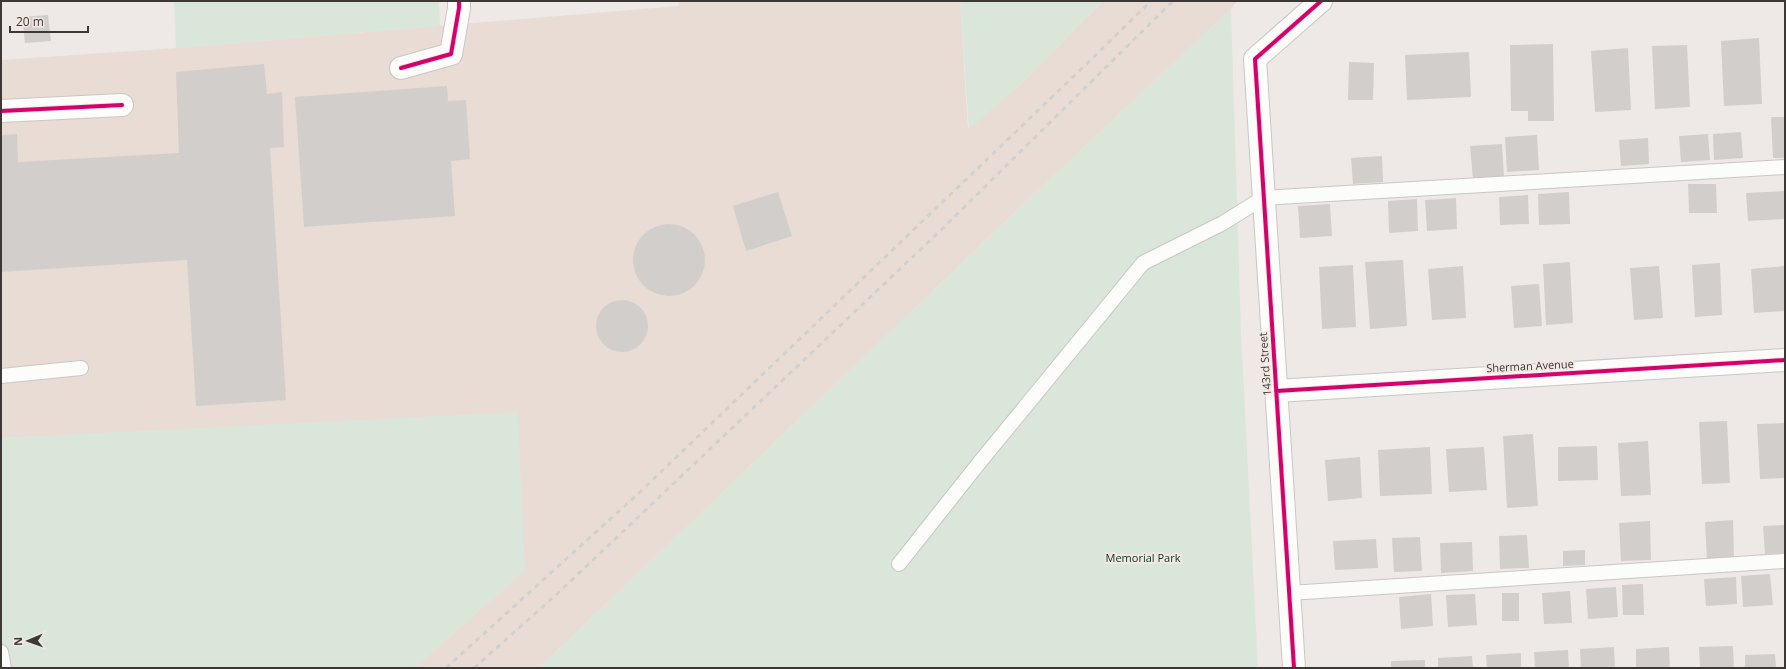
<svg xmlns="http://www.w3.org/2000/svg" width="1786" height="669" font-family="'Open Sans',sans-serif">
<rect width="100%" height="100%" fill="#eee9e6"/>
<!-- built -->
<path fill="#e8dcd5" d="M679,1H960L968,128L1019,86L1103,1H1237L1231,9L1035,193L539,668H414L525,570L48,436L1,438V60L176,48L678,6Z"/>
<!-- green -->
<path fill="#dae6d9" d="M174,1H439L440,26L176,48Z
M960,1H1103L1019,86L969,129Z
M1231,9L1241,331L1258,668H539L1035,193Z
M518,412L525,570L414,668H1V438Z"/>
<!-- building -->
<path fill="#d2cecc" d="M48,15L51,41L25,43L22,17Z
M1759,38L1762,104L1724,106L1721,41Z
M1553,44L1554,121H1528V111H1511L1510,45Z
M1687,45L1690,107L1655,109L1652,46Z
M1628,48L1631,110L1595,112L1591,51Z
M1469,52L1471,97L1407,100L1405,55Z
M1349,62L1374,63L1373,100H1348Z
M264,64L267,94L282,92L284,147L270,148L286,400L196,406L187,260L1,272V135L17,134L18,162L179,153L176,72Z
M447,86L448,101L466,100L470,159L451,161L455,216L304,227L295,97Z
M1771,117H1785V158H1773Z
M1741,132L1743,158L1714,160L1713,134Z
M1708,134L1710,160L1681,162L1679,136Z
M1537,135L1539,170L1507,172L1505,137Z
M1648,138L1649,164L1621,166L1619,140Z
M1502,144L1504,177L1473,179L1470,146Z
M1382,156L1383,182L1353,184L1351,158Z
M1688,184H1716L1717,213H1689Z
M1785,191V219L1748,221L1746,193Z
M778,192L792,236L746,251L733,206Z
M1569,192L1570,224L1539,225L1538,194Z
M1528,195L1529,224L1500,225L1499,197Z
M1456,198L1457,229L1427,231L1425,200Z
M1417,199L1418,231L1389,233L1388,201Z
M1330,204L1332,236L1300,238L1298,206Z
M633 260a36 36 0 1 1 72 0a36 36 0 1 1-72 0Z
M1403,260L1407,326L1370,329L1365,262Z
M1570,262L1573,323L1546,325L1543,264Z
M1720,263L1722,315L1695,317L1692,265Z
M1353,265L1356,327L1322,329L1319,267Z
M1463,266L1466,318L1432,320L1428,269Z
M1659,266L1663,318L1634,320L1630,268Z
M1785,266V311L1754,313L1751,269Z
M1539,284L1542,326L1514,328L1511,286Z
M596 326a26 26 0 1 1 52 0a26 26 0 1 1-52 0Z
M1727,421L1730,483L1702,484L1699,422Z
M1784,423L1785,478L1760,479L1757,424Z
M1533,434L1538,506L1507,508L1503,436Z
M1648,441L1651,495L1621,496L1618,443Z
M1597,446L1598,480L1558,481V447Z
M1430,447L1432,494L1380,496L1378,450Z
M1484,447L1487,490L1449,492L1446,449Z
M1360,457L1362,498L1328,501L1325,460Z
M1733,520L1734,559L1707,560L1705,522Z
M1650,521L1651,560L1621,561L1619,523Z
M1785,525V553L1765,554L1763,526Z
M1527,535L1529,568L1500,569L1499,536Z
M1420,537L1422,571L1394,572L1392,538Z
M1376,539L1378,568L1335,570L1333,541Z
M1472,542L1473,571L1441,573L1440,543Z
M1585,550V565L1563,566V551Z
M1770,574L1773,605L1743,607L1741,576Z
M1736,577L1737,604L1706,606L1704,579Z
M1643,584L1644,615H1623L1622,585Z
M1616,587L1618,617L1588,619L1586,589Z
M1570,591L1572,623L1544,624L1542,593Z
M1502,593H1519V621H1502Z
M1431,594L1433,626L1401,629L1399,597Z
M1475,594L1477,625L1448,627L1446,595Z
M1733,646L1734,668H1700L1699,647Z
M1614,647L1615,668H1581L1580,649Z
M1669,647L1670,668H1636V649Z
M1568,650L1569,668H1535L1534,652Z
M1521,653V668H1487L1486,655Z
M1775,654L1776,668H1745V655Z
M1472,656L1473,668H1438V658Z
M1425,660V668H1391V661Z"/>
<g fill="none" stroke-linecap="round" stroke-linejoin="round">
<defs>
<path id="service" d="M1,376L81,368
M899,564L979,463L1143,263L1223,223L1263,198L1785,167
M1289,593L1785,561
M1,652L4,668"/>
<path id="minor" d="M401,68L451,54L459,8V1
M1,111L122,105
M1276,391L1785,360
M1294,668L1255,59L1321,1"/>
</defs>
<!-- service casing -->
<use href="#service" stroke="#cac6c4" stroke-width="16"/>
<!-- minor casing -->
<use href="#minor" stroke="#cac6c4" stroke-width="24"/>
<!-- service -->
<use href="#service" stroke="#fcfcfb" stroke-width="14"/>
<!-- minor -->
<use href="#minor" stroke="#fcfcfb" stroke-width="22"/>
<!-- rail -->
<path stroke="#d1d0ce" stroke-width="3" stroke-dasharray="5 5" stroke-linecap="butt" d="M446,668L640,492L1099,52L1151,1
M474,668L557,594L940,231L1173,1"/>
<defs>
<path id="cycleway" d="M401,68L451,54L459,8V1
M1,111L122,105
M1276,391L1785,360
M1294,668L1255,59L1321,1"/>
</defs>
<!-- cycleway casing -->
<use href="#cycleway" stroke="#f1e8e3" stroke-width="6"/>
<!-- cycleway -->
<use href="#cycleway" stroke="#d6006c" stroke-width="4"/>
</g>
<g text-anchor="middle" stroke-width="4" stroke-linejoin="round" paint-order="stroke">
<!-- street labels -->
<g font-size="11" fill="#3c3836" stroke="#f1e8e3">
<text transform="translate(1265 364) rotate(-94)" y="4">143rd Street</text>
<text transform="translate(1530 366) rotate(-3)" y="4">Sherman Avenue</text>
</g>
<!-- park labels -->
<g font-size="11" fill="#0b3419" stroke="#f1e8e3">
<text x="1143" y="562">Memorial Park</text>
</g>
</g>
<!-- border -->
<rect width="1786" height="669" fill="none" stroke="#3c3836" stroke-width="4"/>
<!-- north arrow -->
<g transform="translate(28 641) rotate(268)" stroke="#f1e8e3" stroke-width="3" paint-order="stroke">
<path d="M0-3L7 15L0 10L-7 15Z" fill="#3c3836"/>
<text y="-6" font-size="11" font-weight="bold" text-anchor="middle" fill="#3c3836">N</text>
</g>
<!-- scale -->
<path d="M10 26v6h78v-6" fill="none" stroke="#3c3836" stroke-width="2"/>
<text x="16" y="26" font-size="12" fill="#3c3836" stroke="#f1e8e3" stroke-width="3" paint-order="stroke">20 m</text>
</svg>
